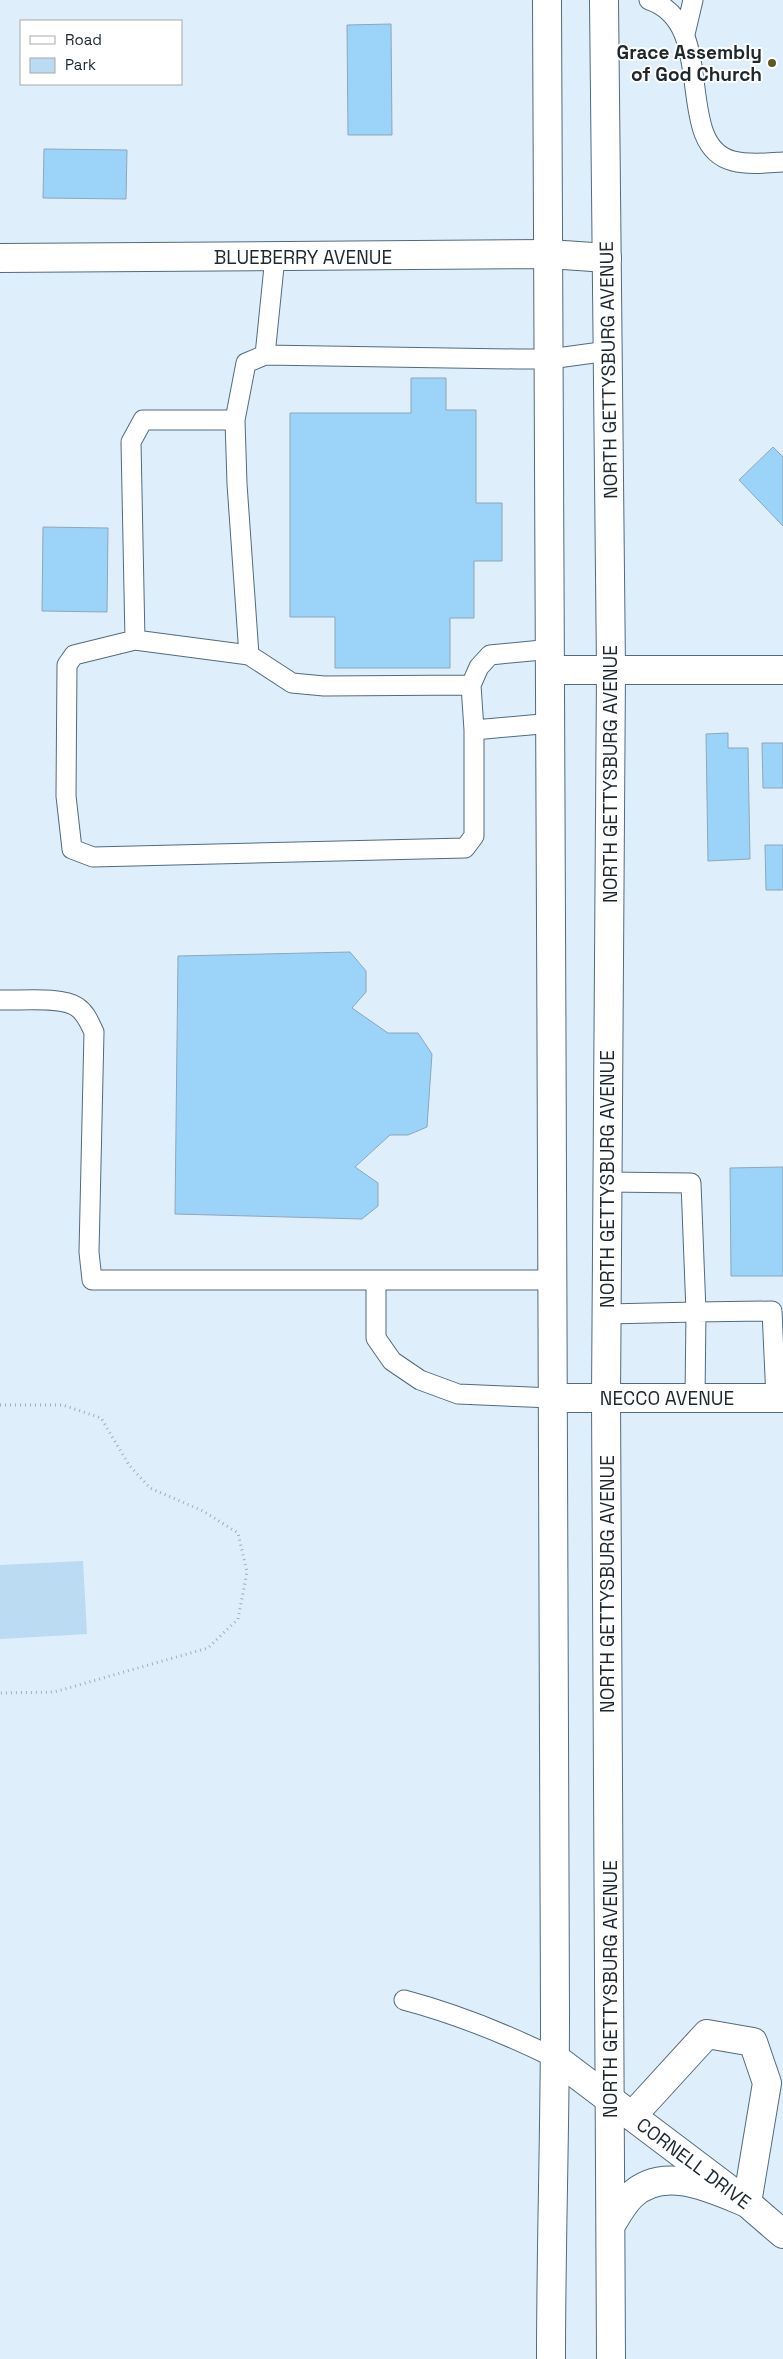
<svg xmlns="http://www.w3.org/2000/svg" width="783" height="2359" font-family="'Space Grotesk',sans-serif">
<rect width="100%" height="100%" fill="#deeffb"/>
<!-- green -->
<path fill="#badbf2" d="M83,1561L87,1634L0,1639V1565Z"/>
<!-- building -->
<path fill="#9cd3f9" stroke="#8da7ba" d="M391,24L392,135H348L347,25Z
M44,149L127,150L126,199L43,198Z
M411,378H446V410H476V503H502V561H474V618H450V668H335V617H290V413H411Z
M773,447L783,457V526L739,480Z
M43,527L108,528L107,612L42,611Z
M728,733V748H748L750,859L708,861L706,734Z
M762,743H783V788H763Z
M765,845H783V890H766Z
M350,952L366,971V992L352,1008L388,1033H418L432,1054L427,1127L408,1135H390L355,1167L378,1183V1206L362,1219L175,1214L178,956Z
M783,1167V1276H731L730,1168Z"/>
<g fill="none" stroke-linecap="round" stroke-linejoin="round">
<defs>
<path id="service" d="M649,0C720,23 671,145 733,161C748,165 768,163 783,162
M685,34L693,0
M265,355L275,257
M135,640L131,442L143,420H235
M552,649L490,655L479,667L471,685L324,686L292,683L249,655L135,640L74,655L67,665L66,796L72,849L93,857L465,848L474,836V730L552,723
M249,655L237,484L235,420L246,363L265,355L517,359H550L608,351
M471,685L474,730
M0,1000C18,1001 62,996 77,1007C86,1013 89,1022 94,1032L89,1252L92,1280H552
M376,1280V1338L392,1361L420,1380L458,1394L552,1398
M607,1314L696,1312L691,1183L607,1182
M695,1398L696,1312L772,1311L776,1398
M404,2000C457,2014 506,2034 555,2058"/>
<path id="minor" d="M0,258L549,254L607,258
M552,670H783
M552,1398H783"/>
<path id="tertiary" d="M555,2058L747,2203L783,2234"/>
<path id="secondary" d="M547,0C551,672 552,1343 555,2015C555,2130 551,2244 551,2359
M604,0L611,670L606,1398L611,2359
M611,2225C617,2215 623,2204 631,2196C663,2164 713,2189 747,2203L767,2083L753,2042L707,2034L632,2116"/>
</defs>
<!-- service casing -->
<use href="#service" stroke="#526b7c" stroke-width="21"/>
<!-- minor casing -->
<use href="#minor" stroke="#526b7c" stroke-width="30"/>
<!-- tertiary casing -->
<use href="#tertiary" stroke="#526b7c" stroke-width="30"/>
<!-- secondary casing -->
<use href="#secondary" stroke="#526b7c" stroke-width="30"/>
<!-- path -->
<path stroke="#9faeb8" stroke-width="3" stroke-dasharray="1 4" stroke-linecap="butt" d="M0,1405H63L101,1418L129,1465L150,1488L203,1511L238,1533L247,1572L238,1619L208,1648L54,1692L0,1693"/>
<!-- service -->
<use href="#service" stroke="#fff" stroke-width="19"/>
<!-- minor -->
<use href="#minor" stroke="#fff" stroke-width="28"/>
<!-- tertiary -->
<use href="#tertiary" stroke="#fff" stroke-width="28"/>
<!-- secondary -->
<use href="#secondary" stroke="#fff" stroke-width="28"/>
</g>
<!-- markers -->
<circle fill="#5d5824" stroke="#fff" stroke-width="2" cx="772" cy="63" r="5"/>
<g text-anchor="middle" stroke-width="4" stroke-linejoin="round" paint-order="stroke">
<!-- poi labels -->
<g font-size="19" font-weight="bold" fill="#1d272e" stroke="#fff" text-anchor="end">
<text x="762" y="59">Grace Assembly<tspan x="762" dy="22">of God Church</tspan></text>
</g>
<!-- street labels -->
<g font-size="19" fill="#1d272e" stroke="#fff">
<text x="303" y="264">BLUEBERRY AVENUE</text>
<text transform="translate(608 370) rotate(-91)" y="7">NORTH GETTYSBURG AVENUE</text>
<text transform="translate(610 774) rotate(-90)" y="7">NORTH GETTYSBURG AVENUE</text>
<text transform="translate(607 1179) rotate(-90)" y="7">NORTH GETTYSBURG AVENUE</text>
<text x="667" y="1405">NECCO AVENUE</text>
<text transform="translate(607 1584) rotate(-90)" y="7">NORTH GETTYSBURG AVENUE</text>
<text transform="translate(610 1989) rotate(-90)" y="7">NORTH GETTYSBURG AVENUE</text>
<text transform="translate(694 2163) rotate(37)" y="7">CORNELL DRIVE</text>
</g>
</g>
<!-- legend -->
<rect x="20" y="20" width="162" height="65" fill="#ffffff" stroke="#a5a9ab"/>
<rect x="30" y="36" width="25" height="8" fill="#ffffff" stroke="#a5a9ab"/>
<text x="65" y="45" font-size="15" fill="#1d272e">Road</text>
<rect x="30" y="58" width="25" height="15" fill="#badbf2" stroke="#a5a9ab"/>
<text x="65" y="70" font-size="15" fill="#1d272e">Park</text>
</svg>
